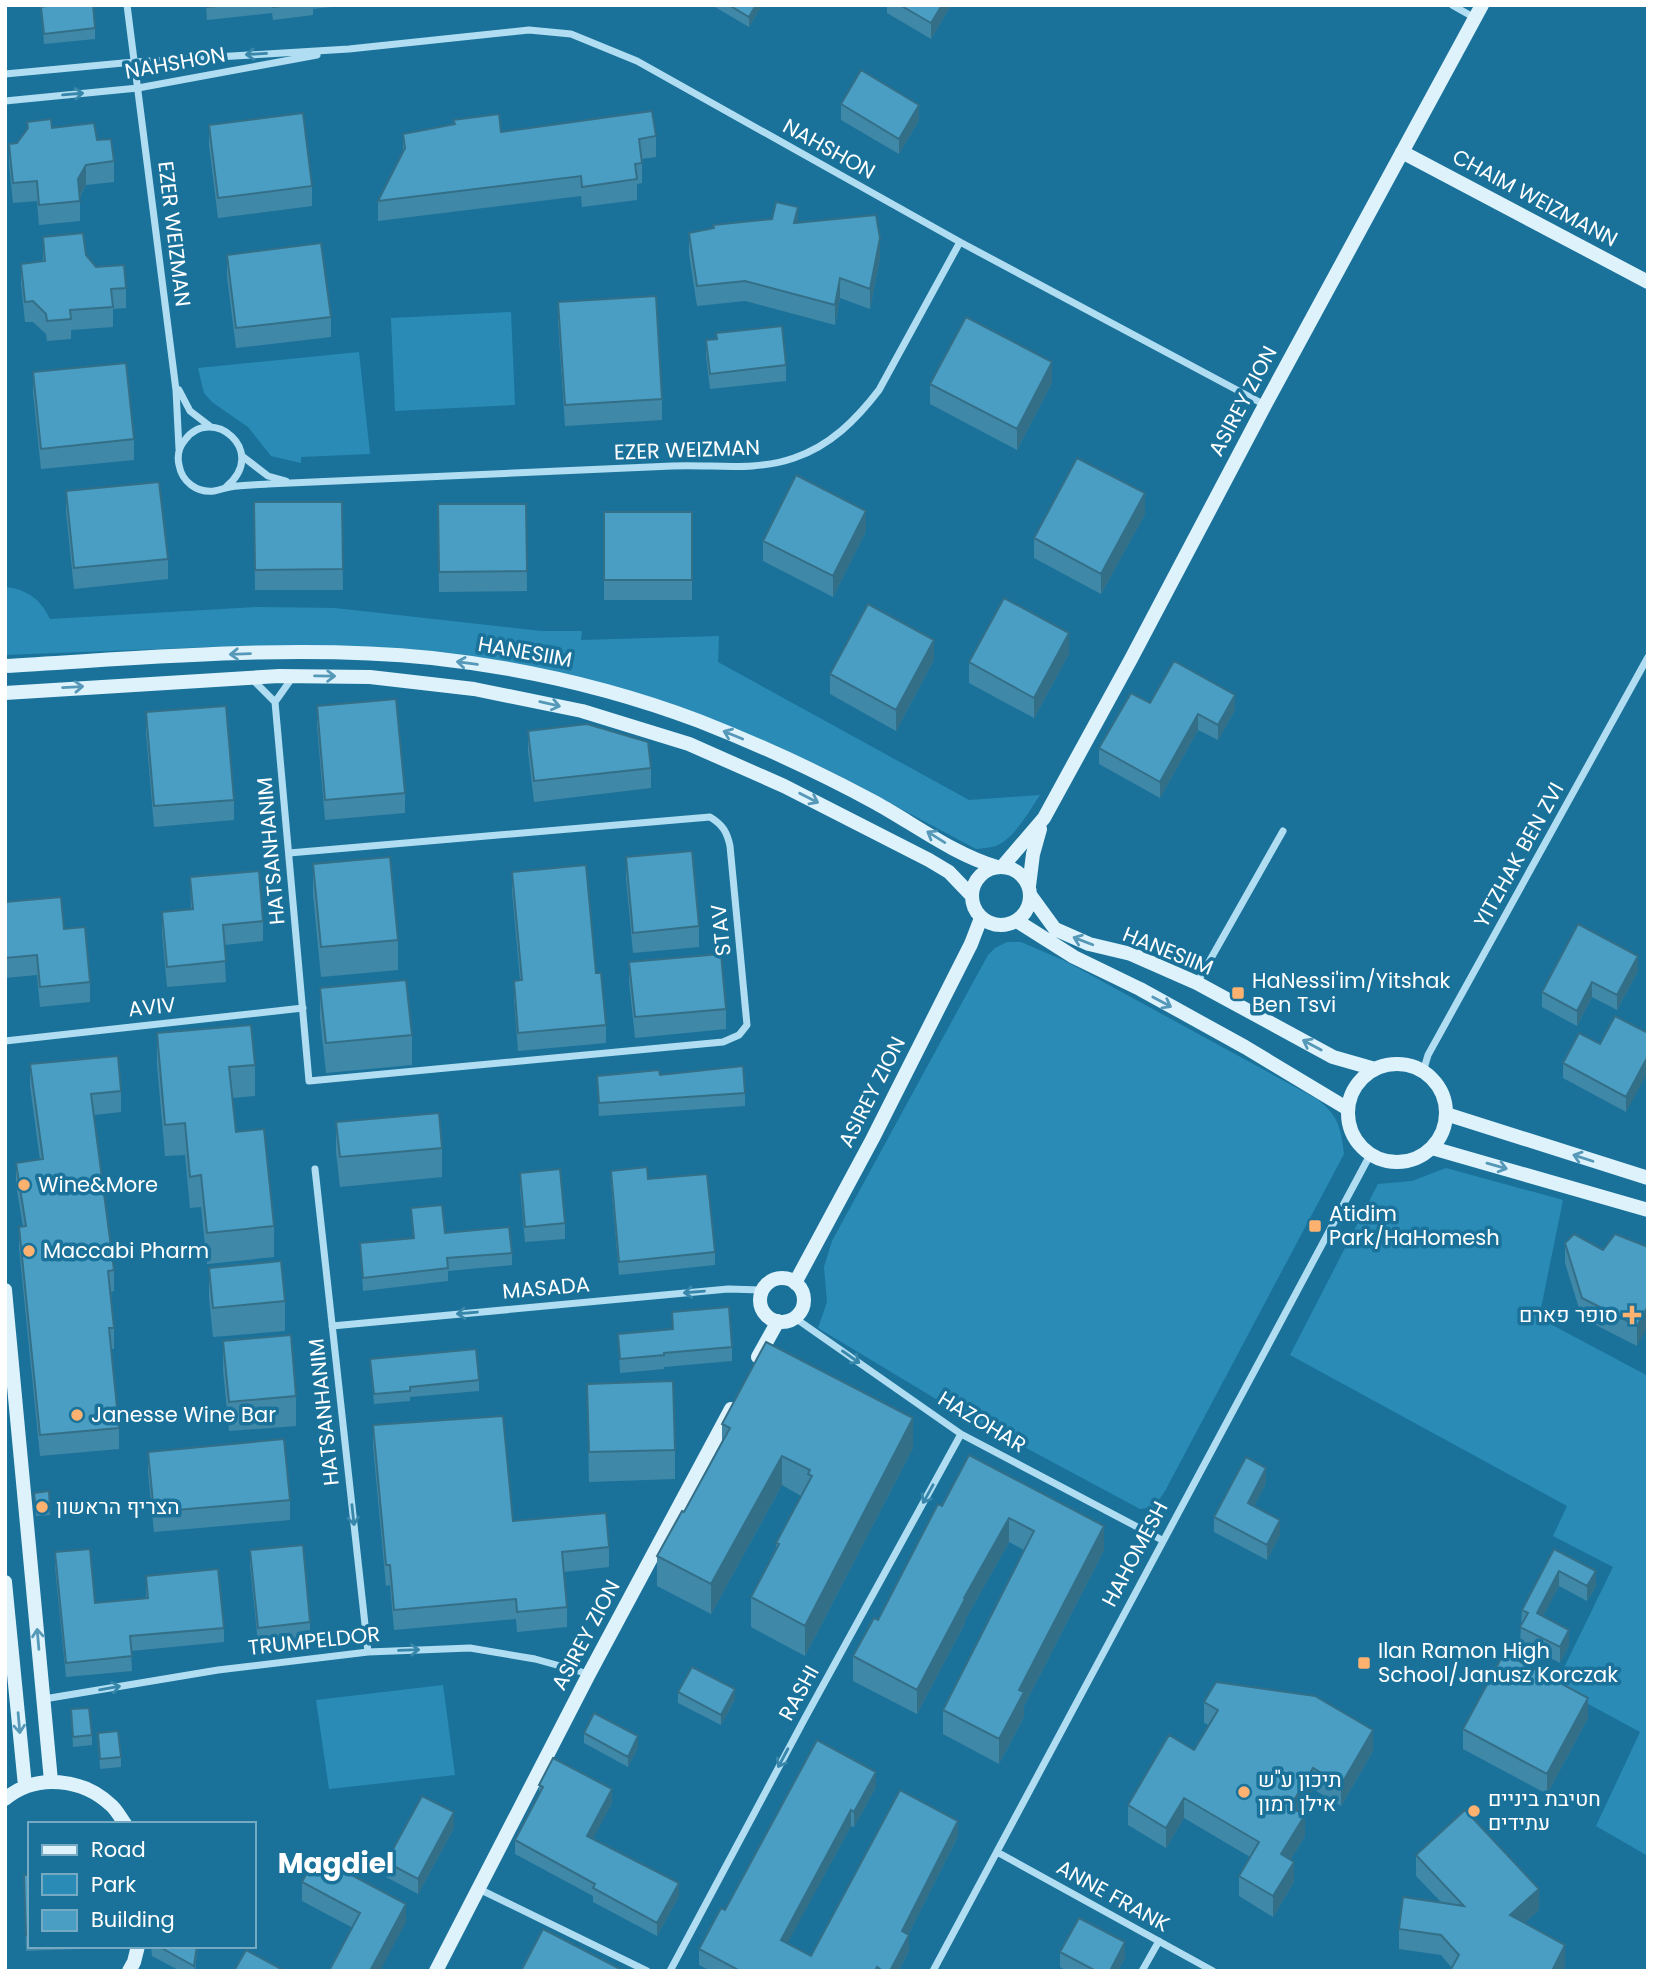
<svg xmlns="http://www.w3.org/2000/svg" width="1653" height="1976" font-family="Poppins,Heebo,sans-serif">
<rect width="100%" height="100%" fill="#1a729a"/>
<!-- green -->
<path fill="#2a8cb6" d="M511,312L515,405L395,411L391,318Z
M359,352L370,454L301,457V463L271,456L248,427L212,402L204,393L198,368Z
M5,578L7,587C28,590 41,600 50,619L257,607L335,608L541,631H582L581,640L719,636L718,662L969,800L1040,795C1028,812 1017,835 998,845C992,848 983,848 976,849L838,775L770,743L510,664L414,649L346,647L236,646L5,655Z
M1007,942H1021L1065,961L1317,1099C1338,1115 1341,1128 1344,1154L1165,1491L1154,1507L1140,1509L946,1405L818,1328L827,1302L824,1267L832,1241L988,955L995,948Z
M1446,1168L1563,1200L1539,1318L1648,1376V1856L1596,1826L1640,1732L1555,1686L1613,1567L1553,1536L1567,1506L1290,1355L1378,1184L1412,1181Z
M443,1685L455,1775L329,1789L316,1700Z"/>
<g fill="none" stroke-linecap="round" stroke-linejoin="round">
<!-- street -->
<path stroke="#b0ddf1" stroke-width="7" d="M127,5L176,390L179,449
M1452,5L1475,18
M5,74L134,62L349,49L529,30L571,34L637,61L960,242L1265,405
M5,101L138,88L317,55
M179,390L190,411L211,427
M242,456L268,476L286,481
M226,487C270,451 211,404 185,440C179,447 177,456 179,465C182,482 197,493 214,491C220,490 224,488 230,487C242,485 255,485 268,484C402,479 537,473 672,466C713,464 754,472 794,458C830,446 856,420 879,390L960,242
M253,680L275,702
M289,853L710,817C723,825 727,832 730,846L747,1025L739,1035L723,1042L309,1081L275,702L292,678
M1197,983L1283,831
M5,1041L303,1008
M1423,1072L1428,1055L1648,657
M315,1169L368,1652
M795,1318L961,1434L1162,1540
M332,1326L728,1289L762,1290
M44,1699L218,1670L368,1652L470,1648L535,1659L589,1674
M997,1852L1213,1971
M479,1889L647,1971
M670,1971L805,1718L961,1434
M933,1971L1370,1155
M1142,1971L1159,1941"/>
<!-- secondary -->
<path stroke="#def2fc" stroke-width="14" d="M1402,152L1648,282
M5,666C147,658 291,644 432,658C523,668 614,689 699,721C760,745 819,772 876,803C914,824 955,855 997,867
M5,693L279,676L370,677L474,689L582,711L689,744L784,786L929,860L949,872L971,895
M972 896a29 29 0 1 1 58 0a29 29 0 1 1-58 0Z
M1002,867L1044,818L1131,659L1265,405L1482,5
M1029,886L1033,854L1040,829
M1031,896L1055,929L1089,944L1131,954L1197,983L1333,1057L1375,1069
M1017,921L1074,957L1140,989L1245,1047L1348,1109
M1348 1113a49 49 0 1 1 98 0a49 49 0 1 1-98 0Z
M1446,1114L1648,1178
M1432,1148L1648,1210
M760 1300a22 22 0 1 1 44 0a22 22 0 1 1-44 0Z
M795,1283L873,1138L971,944L981,918
M5,1290L51,1781
M758,1357L778,1321
M5,1582L25,1786
M5,1799C36,1773 83,1778 112,1806C117,1811 121,1818 125,1824
M129,1971L134,1962L138,1946
M436,1971L589,1674L731,1409"/>
</g>
<!-- wall -->
<path fill="#4088a8" d="M206,5H350L313,9V15L273,20L272,13L207,20Z
M715,5H762L749,27L715,7Z
M887,5H951L931,39L887,13Z
M41,7L95,28V39L44,44Z
M841,104L919,120L899,154L841,120Z
M453,120L501,132L656,136V157L642,159V183L637,184V200L582,207L581,196L378,221V201L403,153V134L453,125Z
M27,122L52,128L114,161V182L86,185L80,197V221L39,225L37,201L13,203L9,164V144L17,143L27,129Z
M209,125L312,186V206L218,218L209,145Z
M798,222L880,258L870,309L840,298L835,325L745,301L697,306L689,254V233Z
M43,237L86,255L96,267L126,288V308L113,309V327L71,330V339L47,341L46,334L33,322H25L21,284V264L43,261Z
M227,255L331,317V337L236,348L227,276Z
M558,302L662,399V420L565,426L558,322Z
M716,333L786,365V381L710,389L706,356V340L716,339Z
M33,372L134,439V460L41,469L33,393Z
M1052,383L1017,450L930,404V384Z
M66,491L168,559V579L74,589L66,512Z
M254,502H342L343,590H255Z
M438,504H526L527,591L439,592Z
M604,512H692V600H604Z
M1145,514L1101,594L1034,558V538Z
M866,531L833,597L763,561V541Z
M1069,654L1034,718L969,683V662Z
M934,660L896,731L830,694V674Z
M1150,703L1235,710L1218,740L1198,730L1160,798L1099,764V748Z
M317,706L405,793V813L325,820L317,726Z
M146,712L234,800V820L154,827L146,733Z
M528,731L651,768V788L534,802L528,751Z
M626,857L699,926V947L633,953L626,878Z
M313,864L398,940V970L321,977L313,894Z
M512,872L606,1025V1043L518,1051L514,999V981L520,980L512,891Z
M190,877L263,921V941L224,945L226,982L167,987L162,933V912L191,910Z
M5,902L90,982V1002L40,1007L37,975L5,978Z
M629,962L726,1009V1029L635,1038L629,982Z
M1638,971L1617,1010L1592,997L1577,1026L1542,1007V992Z
M320,988L412,1035V1065L326,1073L320,1018Z
M157,1033L255,1065V1096L232,1098L236,1132L274,1226V1257L207,1264L201,1207L190,1208L185,1155L165,1156L157,1065Z
M1648,1033L1626,1112L1563,1078V1063L1600,1044Z
M30,1064L121,1091V1112L94,1115L114,1270V1291L111,1292L114,1328V1349H111L119,1428V1449L40,1456L19,1248V1227H23L16,1184V1163L40,1160L30,1086Z
M660,1075L745,1093V1106L599,1116L597,1076Z
M336,1122L442,1148V1177L340,1187L336,1152Z
M611,1171L648,1179L715,1252V1265L619,1275L611,1184Z
M520,1173L565,1223V1239L525,1242L520,1188Z
M411,1208L445,1233L512,1253V1265L448,1271V1281L363,1291L360,1243L413,1238Z
M1565,1243L1603,1250L1648,1247L1637,1346L1582,1318L1565,1263Z
M209,1268L285,1301V1331L213,1337L209,1298Z
M672,1312L732,1347V1361L664,1367V1369L620,1373L618,1334L672,1329Z
M223,1341L296,1396V1426L229,1431L223,1370Z
M370,1359L479,1380V1391L410,1397V1401L374,1404Z
M587,1384L675,1450V1479L589,1482Z
M722,1424L913,1448L805,1656L751,1627V1597L776,1550V1543L801,1496L782,1485L711,1614L657,1586V1556L684,1512L722,1442Z
M373,1425L513,1521L609,1547V1567L564,1572L567,1607V1627L517,1632L516,1619L394,1630L390,1585L386,1586L373,1446Z
M148,1452L290,1500V1520L154,1532L148,1472Z
M969,1455L1104,1550L1024,1706V1717L999,1764L943,1734V1710L1024,1550L1009,1542L965,1620V1623L917,1714L853,1681V1656L878,1620Z
M1266,1483L1254,1506L1280,1535L1267,1560L1214,1532V1517Z
M49,1491L50,1515L36,1516L34,1498Z
M1554,1549L1596,1586L1587,1601L1559,1586L1543,1616L1569,1645L1560,1663L1520,1642L1522,1610Z
M250,1550L310,1622V1638L258,1643L250,1565Z
M55,1552L95,1603L146,1598V1576L224,1628V1642L131,1651L132,1671L66,1677L55,1567Z
M678,1692L735,1699L721,1725L678,1703Z
M1204,1702L1373,1751L1341,1806L1313,1789L1299,1812L1305,1836L1290,1860L1294,1882L1273,1917L1239,1896V1876L1250,1857L1184,1818L1166,1848L1128,1825V1805L1194,1750L1209,1725L1204,1723Z
M71,1709L92,1735V1745L73,1747Z
M1588,1718L1547,1794L1463,1749V1729Z
M98,1733L121,1757V1767L100,1769Z
M584,1733L638,1747L628,1767L584,1743Z
M539,1785L612,1803L592,1839L679,1896L657,1936L593,1902V1896L515,1854V1840L539,1795Z
M876,1787L854,1827L851,1826L787,1943L811,1956L958,1836L908,1935L909,1951L898,1971H711L699,1965V1949L725,1910Z
M454,1828L418,1894L386,1877V1862Z
M1416,1855L1539,1910L1524,1923L1565,1966L1452,1968L1441,1955L1399,1949V1929L1442,1903L1416,1876Z
M24,1875H30V1946H79V1949L26,1951Z
M302,1882L406,1922L353,1928L302,1901Z
M151,1946H198L195,1971H180L152,1956Z
M1060,1952L1125,1958L1118,1971H1067L1060,1967Z"/>
<!-- shaded-wall -->
<path fill="#346f88" d="M756,5H762L749,27V17Z
M942,5H951L931,39V23Z
M919,105V120L899,154V139Z
M86,165V185L78,199V179Z
M798,207V227L794,223Z
M880,238V258L870,309V289Z
M840,278V298L835,325V305Z
M1052,362V383L1017,450V429Z
M1145,493V514L1101,594V574Z
M866,511V531L833,597V576Z
M1069,633V654L1034,718V698Z
M934,640V660L896,731V710Z
M1235,695V710L1218,740V725Z
M1198,714V730L1160,798V782Z
M1638,956V971L1617,1010V995Z
M1592,982V997L1577,1026V1011Z
M1648,1056V1072L1626,1112V1097Z
M1648,1306V1326L1637,1346V1326Z
M913,1418V1448L805,1656V1626Z
M782,1456V1485L711,1614V1584Z
M1266,1468V1483L1248,1518V1503Z
M1009,1518V1542L965,1620V1623L917,1714V1690L964,1598Z
M1280,1520V1535L1267,1560V1545Z
M1104,1526V1550L1024,1706V1717L999,1764V1739L1019,1690Z
M1559,1571V1586L1537,1628V1613Z
M1596,1571V1586L1587,1601V1586Z
M1569,1630V1645L1560,1663V1647Z
M735,1689V1699L721,1725V1715Z
M1588,1698V1718L1547,1794V1774Z
M1373,1730V1751L1341,1806V1785Z
M638,1736V1747L628,1767V1757Z
M1313,1768V1789L1290,1827V1807Z
M876,1772V1787L854,1827V1812Z
M612,1789V1803L587,1850V1836Z
M1184,1798V1818L1166,1848V1828Z
M851,1810V1826L781,1955V1940Z
M454,1812V1828L418,1894V1879Z
M1305,1815V1836L1281,1875V1854Z
M958,1821V1836L902,1947V1931Z
M1294,1862V1882L1273,1917V1896Z
M679,1883V1896L657,1936V1923Z
M1539,1889V1910L1510,1936V1915Z
M406,1904V1922L380,1971H370Z
M909,1935V1951L898,1971H890Z
M1125,1942V1958L1118,1971H1110Z
M1565,1945V1966L1563,1971H1552Z
M197,1946H198L194,1971V1966Z"/>
<!-- building -->
<path fill="#4b9ec3" stroke="#346f88" stroke-width="2" d="M53,5H93L95,28L44,34L41,7Z
M207,5H229L207,7Z
M272,5H290L273,7Z
M729,5H756L749,17Z
M900,5H942L931,23Z
M861,70L919,105L899,139L841,104Z
M652,111L656,136L639,139L642,163L635,164L637,179L582,187L581,176L378,201L405,148L403,134L455,124L453,120L499,114L501,132Z
M303,113L312,186L218,198L209,125Z
M51,119L52,128L94,123L97,140L111,139L114,161L86,165L78,179L80,201L39,205L37,181L13,183L9,144L17,143L28,128L27,122Z
M776,202L798,207L794,223L876,215L880,238L870,289L840,278L835,305L745,281L697,286L689,233L714,228L713,225L772,219Z
M83,233L86,255L96,267L124,265L126,288L111,289L113,307L70,310L71,319L47,321L46,314L33,301L25,302L21,264L45,261L43,237Z
M321,243L331,317L236,328L227,255Z
M656,296L662,399L565,405L558,302Z
M966,317L1052,362L1017,429L930,384Z
M782,326L786,365L710,374L706,340L717,339L716,333Z
M126,363L134,439L41,449L33,372Z
M1077,458L1145,493L1101,574L1034,538Z
M796,475L866,511L833,576L763,541Z
M159,482L168,559L74,568L66,491Z
M254,502H342L343,569L255,570Z
M438,504H526L527,571L439,572Z
M604,512H692V580H604Z
M1004,598L1069,633L1034,698L969,662Z
M868,604L934,640L896,710L830,674Z
M1174,661L1235,695L1218,725L1198,714L1160,782L1099,748L1131,693L1150,703Z
M396,699L405,793L325,800L317,706Z
M226,706L234,800L154,806L146,712Z
M587,724L648,742L651,768L534,781L528,731Z
M692,851L699,926L633,933L626,857Z
M390,857L398,940L321,947L313,864Z
M586,865L596,973H601L606,1025L518,1033L514,981L522,980L512,872Z
M259,871L263,921L223,925L226,961L167,967L162,912L193,909L190,877Z
M61,897L64,929L85,927L90,982L40,987L37,955L5,958V902Z
M1578,924L1638,956L1617,995L1592,982L1577,1011L1542,992Z
M721,954L726,1009L635,1017L629,962Z
M406,980L412,1035L326,1043L320,988Z
M1615,1016L1648,1033V1056L1626,1097L1563,1063L1579,1033L1600,1044Z
M251,1025L255,1065L229,1067L236,1132L264,1129L274,1226L207,1233L201,1175L190,1177L185,1123L165,1125L157,1033Z
M118,1056L121,1091L91,1094L114,1270L108,1271L114,1328H109L119,1428L40,1435L19,1227L26,1226L16,1163L43,1159L30,1064Z
M743,1066L745,1093L599,1103L597,1076L659,1070L660,1075Z
M439,1113L442,1148L340,1157L336,1122Z
M647,1167L648,1179L707,1174L715,1252L619,1262L611,1171Z
M560,1169L565,1223L525,1227L520,1173Z
M442,1205L445,1233L509,1227L512,1253L447,1258L448,1268L363,1278L360,1243L414,1238L411,1208Z
M1574,1234L1603,1250L1615,1234L1648,1247V1306L1637,1326L1582,1298L1565,1243Z
M281,1261L285,1301L213,1308L209,1268Z
M729,1307L732,1347L664,1353V1355L620,1359L618,1334L673,1329L672,1312Z
M291,1335L296,1396L229,1402L223,1341Z
M766,1342L913,1418L805,1626L751,1597L779,1544L776,1543L812,1476L808,1474L810,1470L782,1456L711,1584L657,1556L682,1511L684,1512L730,1428L722,1424Z
M476,1349L479,1380L410,1387V1391L374,1394L370,1359Z
M673,1381L675,1450L589,1452L587,1384Z
M503,1416L513,1521L606,1513L609,1547L562,1552L567,1607L517,1612L516,1599L394,1610L390,1565H386L373,1425Z
M284,1439L290,1500L154,1512L148,1452Z
M969,1455L1104,1526L1019,1690L1024,1692L999,1739L943,1710L1034,1531L1009,1518L964,1598L965,1599L917,1690L853,1656L874,1618L878,1620L938,1504L942,1506Z
M1246,1457L1266,1468L1248,1503L1280,1520L1267,1545L1214,1517Z
M49,1491L50,1510L36,1511L34,1493Z
M303,1545L310,1622L258,1628L250,1550Z
M90,1549L95,1603L148,1598L146,1576L218,1569L224,1628L130,1636L132,1656L66,1663L55,1552Z
M1554,1549L1596,1571L1587,1586L1559,1571L1537,1613L1569,1630L1560,1647L1520,1627L1528,1613L1522,1610Z
M1504,1653L1588,1698L1547,1774L1463,1729Z
M692,1667L735,1689L721,1715L678,1692Z
M1216,1682L1315,1696L1373,1730L1341,1785L1313,1768L1290,1807L1305,1815L1281,1854L1294,1862L1273,1896L1239,1876L1259,1842L1184,1798L1166,1828L1128,1805L1169,1735L1194,1750L1218,1710L1204,1702Z
M89,1708L92,1735L73,1737L71,1709Z
M594,1713L638,1736L628,1757L584,1733Z
M118,1731L121,1757L100,1759L98,1733Z
M817,1740L876,1772L854,1812L851,1810L781,1940L811,1956L900,1790L958,1821L902,1931L909,1935L890,1971H883L877,1967L875,1971H740L699,1949L721,1908L725,1910Z
M553,1758L612,1789L587,1836L679,1883L657,1923L593,1888L595,1884L515,1840L543,1787L539,1785Z
M422,1796L454,1812L418,1879L386,1862Z
M1465,1810L1539,1889L1510,1915L1565,1945L1552,1971H1450L1459,1955L1441,1935L1399,1929L1403,1897L1464,1906L1416,1855Z
M316,1856L406,1904L370,1971H329L360,1913L302,1882Z
M24,1875H30V1935H26Z
M1079,1918L1125,1942L1110,1971H1096L1060,1952Z
M543,1929L624,1971H521Z
M158,1946H197L194,1966Z
M246,1950L285,1971H234Z"/>
<!-- one-way arrows -->
<defs><path id="oneway-shaft" d="M-6 0H5M1.5-3L5.5 0L1.5 3" fill="none" stroke-width="1.6" stroke-linecap="round" stroke-linejoin="round" transform="scale(1.75)"/></defs>
<g stroke="#3887ab">
<use href="#oneway-shaft" transform="translate(256 54) rotate(177)"/>
<use href="#oneway-shaft" transform="translate(73 94) rotate(-5)"/>
<use href="#oneway-shaft" transform="translate(694 1292) rotate(175)"/>
<use href="#oneway-shaft" transform="translate(467 1313) rotate(175)"/>
<use href="#oneway-shaft" transform="translate(851 1357) rotate(35)"/>
<use href="#oneway-shaft" transform="translate(928 1494) rotate(119)"/>
<use href="#oneway-shaft" transform="translate(353 1515) rotate(84)"/>
<use href="#oneway-shaft" transform="translate(409 1650) rotate(-2)"/>
<use href="#oneway-shaft" transform="translate(110 1688) rotate(-10)"/>
<use href="#oneway-shaft" transform="translate(783 1758) rotate(118)"/>
</g>
<g stroke="#5598b7">
<use href="#oneway-shaft" transform="translate(240 654) rotate(178)"/>
<use href="#oneway-shaft" transform="translate(467 663) rotate(-172)"/>
<use href="#oneway-shaft" transform="translate(325 676) rotate(1)"/>
<use href="#oneway-shaft" transform="translate(73 687) rotate(-3)"/>
<use href="#oneway-shaft" transform="translate(550 704) rotate(13)"/>
<use href="#oneway-shaft" transform="translate(733 735) rotate(-158)"/>
<use href="#oneway-shaft" transform="translate(809 798) rotate(27)"/>
<use href="#oneway-shaft" transform="translate(936 837) rotate(-148)"/>
<use href="#oneway-shaft" transform="translate(1083 941) rotate(-159)"/>
<use href="#oneway-shaft" transform="translate(1162 1002) rotate(28)"/>
<use href="#oneway-shaft" transform="translate(1312 1045) rotate(-152)"/>
<use href="#oneway-shaft" transform="translate(1583 1158) rotate(-162)"/>
<use href="#oneway-shaft" transform="translate(1497 1166) rotate(16)"/>
<use href="#oneway-shaft" transform="translate(38 1639) rotate(-95)"/>
<use href="#oneway-shaft" transform="translate(19 1723) rotate(85)"/>
</g>
<!-- markers -->
<g fill="#ffb270" stroke="#1a729a" stroke-width="2.5">
<rect x="1231" y="986" width="14" height="14" rx="3.5"/>
<circle cx="24" cy="1185" r="7"/>
<rect x="1308" y="1219" width="14" height="14" rx="3.5"/>
<circle cx="29" cy="1251" r="7"/>
<path d="M1628.5 1304.5h7v7h7v7h-7v7h-7v-7h-7v-7h7z"/>
<circle cx="77" cy="1415" r="7"/>
<circle cx="42" cy="1507" r="7"/>
<rect x="1357" y="1656" width="14" height="14" rx="3.5"/>
<circle cx="1244" cy="1792" r="7"/>
<circle cx="1474" cy="1811" r="7"/>
</g>
<g text-anchor="middle" stroke-width="7" stroke-linejoin="round" paint-order="stroke">
<!-- street labels -->
<g font-size="21" fill="#fff" stroke="#1a729a">
<text transform="translate(175 63) rotate(-10)" y="7">NAHSHON</text>
<text transform="translate(829 149) rotate(29)" y="7">NAHSHON</text>
<text transform="translate(1535 198) rotate(28)" y="7">CHAIM WEIZMANN</text>
<text transform="translate(174 234) rotate(83)" y="7">EZER WEIZMAN</text>
<text transform="translate(1243 401) rotate(-62)" y="7">ASIREY ZION</text>
<text transform="translate(687 450) rotate(-2)" y="7">EZER WEIZMAN</text>
<text transform="translate(525 652) rotate(10)" y="7">HANESIIM</text>
<text transform="translate(271 851) rotate(-95)" y="7">HATSANHANIM</text>
<text transform="translate(1519 855) rotate(-61)" y="7">YITZHAK BEN ZVI</text>
<text transform="translate(721 930) rotate(-96)" y="7">STAV</text>
<text transform="translate(1168 951) rotate(22)" y="7">HANESIIM</text>
<text transform="translate(152 1007) rotate(-6)" y="7">AVIV</text>
<text transform="translate(872 1092) rotate(-63)" y="7">ASIREY ZION</text>
<text transform="translate(546 1288) rotate(-5)" y="7">MASADA</text>
<text transform="translate(324 1412) rotate(-96)" y="7">HATSANHANIM</text>
<text transform="translate(982 1422) rotate(31)" y="7">HAZOHAR</text>
<text transform="translate(1135 1554) rotate(-62)" y="7">HAHOMESH</text>
<text transform="translate(586 1635) rotate(-62)" y="7">ASIREY ZION</text>
<text transform="translate(314 1641) rotate(-6)" y="7">TRUMPELDOR</text>
<text transform="translate(799 1693) rotate(-61)" y="7">RASHI</text>
<text transform="translate(1113 1896) rotate(29)" y="7">ANNE FRANK</text>
</g>
<!-- poi labels -->
<g font-size="21" fill="#fff" stroke="#1a729a" text-anchor="start">
<text x="1252" y="988">HaNessi'im/Yitshak<tspan x="1252" dy="24">Ben Tsvi</tspan></text>
<text x="38" y="1192">Wine&amp;More</text>
<text x="1329" y="1221">Atidim<tspan x="1329" dy="24">Park/HaHomesh</tspan></text>
<text x="43" y="1258">Maccabi Pharm</text>
<text x="1618" y="1322" text-anchor="end">סופר פארם</text>
<text x="91" y="1422">Janesse Wine Bar</text>
<text x="56" y="1514">הצריף הראשון</text>
<text x="1378" y="1658">Ilan Ramon High<tspan x="1378" dy="24">School/Janusz Korczak</tspan></text>
<text x="1258" y="1787">תיכון ע"ש<tspan x="1258" dy="24">אילן רמון</tspan></text>
<text x="1488" y="1806">חטיבת ביניים<tspan x="1488" dy="24">עתידים</tspan></text>
</g>
<!-- district labels -->
<g font-size="28" font-weight="bold" fill="#fff" stroke="#1a729a">
<text x="336" y="1873">Magdiel</text>
</g>
</g>
<!-- border -->
<rect width="1653" height="1976" fill="none" stroke="#ffffff" stroke-width="14"/>
<!-- legend -->
<rect x="28" y="1822" width="228" height="126" fill="#1a729a" stroke="#76aac2" stroke-width="2"/>
<rect x="42" y="1845" width="35" height="10" fill="#def2fc" stroke="#76aac2" stroke-width="2"/>
<text x="91" y="1857" font-size="21" fill="#ffffff">Road</text>
<rect x="42" y="1874" width="35" height="21" fill="#2a8cb6" stroke="#76aac2" stroke-width="2"/>
<text x="91" y="1892" font-size="21" fill="#ffffff">Park</text>
<rect x="42" y="1910" width="35" height="21" fill="#4b9ec3" stroke="#76aac2" stroke-width="2"/>
<text x="91" y="1927" font-size="21" fill="#ffffff">Building</text>
</svg>
